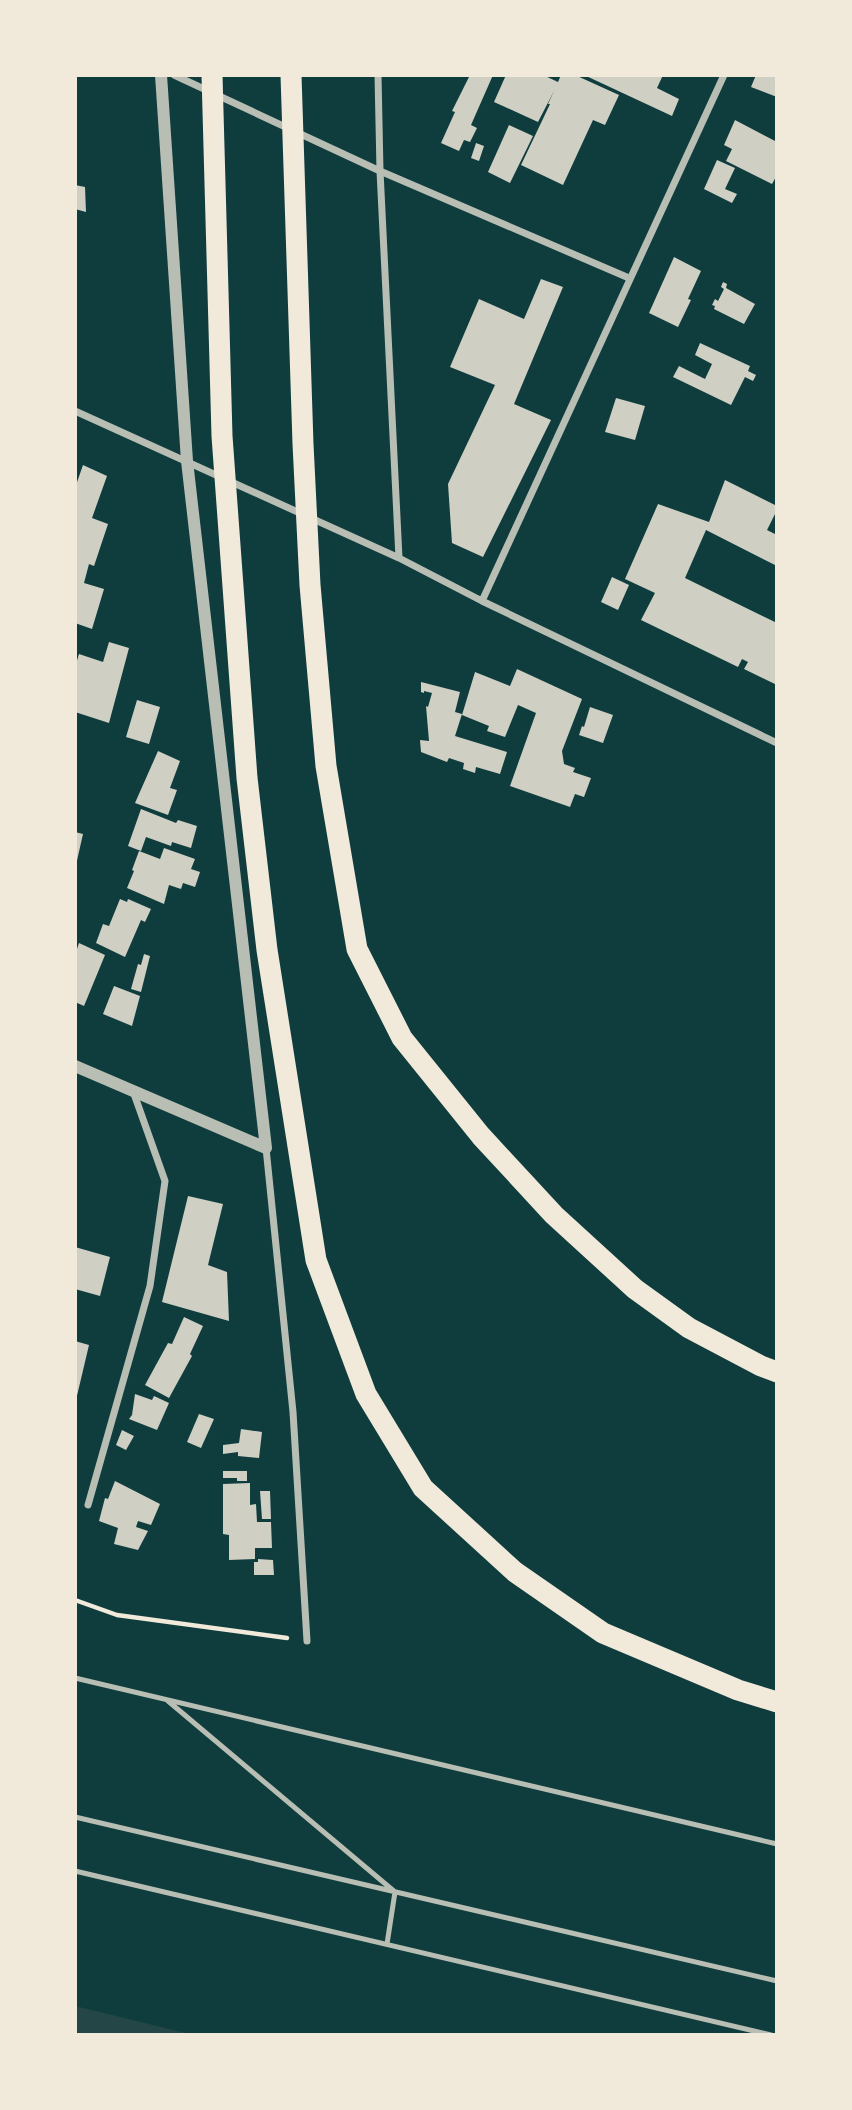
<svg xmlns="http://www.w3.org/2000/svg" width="852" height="2110" font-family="'DM Sans',sans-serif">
<rect width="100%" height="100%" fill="#0f3d3e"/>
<!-- green -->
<path fill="#244646" d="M75,2006L194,2035H75Z"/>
<!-- building -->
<path fill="#cfcfc3" d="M470,75H493L471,125L477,128L470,142L464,140L459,151L441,143L455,112L452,111Z
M506,75H543L558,82L561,75H575L619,95L605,125L593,120L563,185L521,165L550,104H548L554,91L538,122L494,102Z
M584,75H663L657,88L679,99L672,116Z
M756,75H777V97L751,87Z
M735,120L777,142V175L772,184L726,161L732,149L724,145Z
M509,125L533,136L510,183L488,172Z
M476,143L484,146L479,161L471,158Z
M717,160L735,168L725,189L737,194L732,203L704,189Z
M75,185L85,187L86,212L75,209Z
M674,257L701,271L688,299L691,300L678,327L649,313Z
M541,279L563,287L514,404L551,420L483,557L452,543L448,484L495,385L450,367L479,299L524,319Z
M723,282L727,284L726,288L755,304L744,324L714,309L715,306L712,305L715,299L718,301L724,289L721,287Z
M700,343L750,366L748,371L756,375L753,381L745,377L731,405L673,377L679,366L705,379L712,364L695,355Z
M616,398L645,406L635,440L605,432Z
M83,465L107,476L92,518L108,524L94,566L89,564L84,583L104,589L92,629L75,623V488Z
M725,480L777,506V510L767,530L777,535V566L706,530L685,578L777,623V685L744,669L748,662L742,659L738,667L641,620L655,593L625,579L658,504L709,522Z
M612,577L629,585L618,610L601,602Z
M109,642L129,648L109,723L75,712V667L79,654L103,662Z
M517,669L582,699L562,751L564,764L575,768L573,772L591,778L584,797L575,794L570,807L510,786L536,713L518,705L505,737L487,731L489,726L462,715L475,672L510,686Z
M421,682L460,692L455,712L462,714L455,736L507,752L500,774L476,767L475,773L463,769L464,763L449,758L447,762L421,752L420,740L429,741L426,706L428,707L432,693L424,691V693L421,692Z
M137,700L160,707L149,744L126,737Z
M590,707L613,715L603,743L579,735L582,726L584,727Z
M158,751L180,761L170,788L177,790L168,815L135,803Z
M141,809L176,823L178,820L197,826L191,848L172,842L171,846L146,837L141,851L128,846Z
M75,832L83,834L76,865H75Z
M164,848L195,859L191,869L200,872L195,887L183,883L181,889L169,885L164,904L127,888L134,871L132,870L139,851L160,859Z
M120,899L127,902L128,899L151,909L145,922L141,920L125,957L96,943L103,924L109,926Z
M79,943L105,955L84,1006L75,1002V955Z
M144,954L150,956L141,992L131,989L138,964L141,965Z
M114,986L140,996L132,1026L103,1014Z
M188,1196L223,1204L208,1265L227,1272L229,1321L162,1302Z
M75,1247L110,1257L100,1296L75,1289Z
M184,1317L203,1326L190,1354L192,1356L169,1398L145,1385L168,1343L172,1344Z
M75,1341L89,1345L76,1400H75Z
M135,1394L152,1400L154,1396L169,1403L157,1430L129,1419L132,1415Z
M199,1414L214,1419L201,1448L187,1442Z
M241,1429L262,1432L259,1458L238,1456V1452L223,1454V1445L239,1443Z
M122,1430L134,1436L126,1450L116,1445Z
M223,1471H247V1481H237V1478H223Z
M115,1481L160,1504L151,1525L138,1521L136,1527L148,1531L138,1550L114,1544L118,1528L99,1521L105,1498L108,1499Z
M250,1483V1505L256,1504L257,1522H271L272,1548H255V1559L229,1560V1535L223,1534V1484Z
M260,1491H270L271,1519H262Z
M258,1559L273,1560L274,1575H254V1562H258Z"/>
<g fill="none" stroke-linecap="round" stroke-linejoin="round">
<!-- path -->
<path stroke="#f1e9da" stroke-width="4.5" d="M75,1600L117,1615L287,1638"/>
<!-- service -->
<path stroke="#b8beb3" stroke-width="5" d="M75,1678L777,1844
M168,1701L395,1892L387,1944
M75,1817L777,1981
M75,1871L771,2035"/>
<!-- minor -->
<path stroke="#b8beb3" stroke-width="7" d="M174,75L380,171L629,278
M378,75L380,171L399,558
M75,411L399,558L482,601L777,743
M482,601L724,75
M266,1148L293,1412L307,1641
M88,1505L150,1286L165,1181L133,1091"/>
<!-- tertiary -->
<path stroke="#b8beb3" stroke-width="12" d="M75,1066L266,1148L187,461L161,75"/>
<!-- motorway -->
<path stroke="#f1e9da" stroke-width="21" d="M212,75L222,436L247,778L267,950L316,1260L366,1394L423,1488L515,1572L603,1633L738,1690L777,1702
M291,75L303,444L310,585L326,766L357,949L402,1038L481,1136L554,1215L635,1289L689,1328L761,1366L777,1372"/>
</g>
<!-- border -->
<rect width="852" height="2110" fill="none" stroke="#f1e9da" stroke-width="154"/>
</svg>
